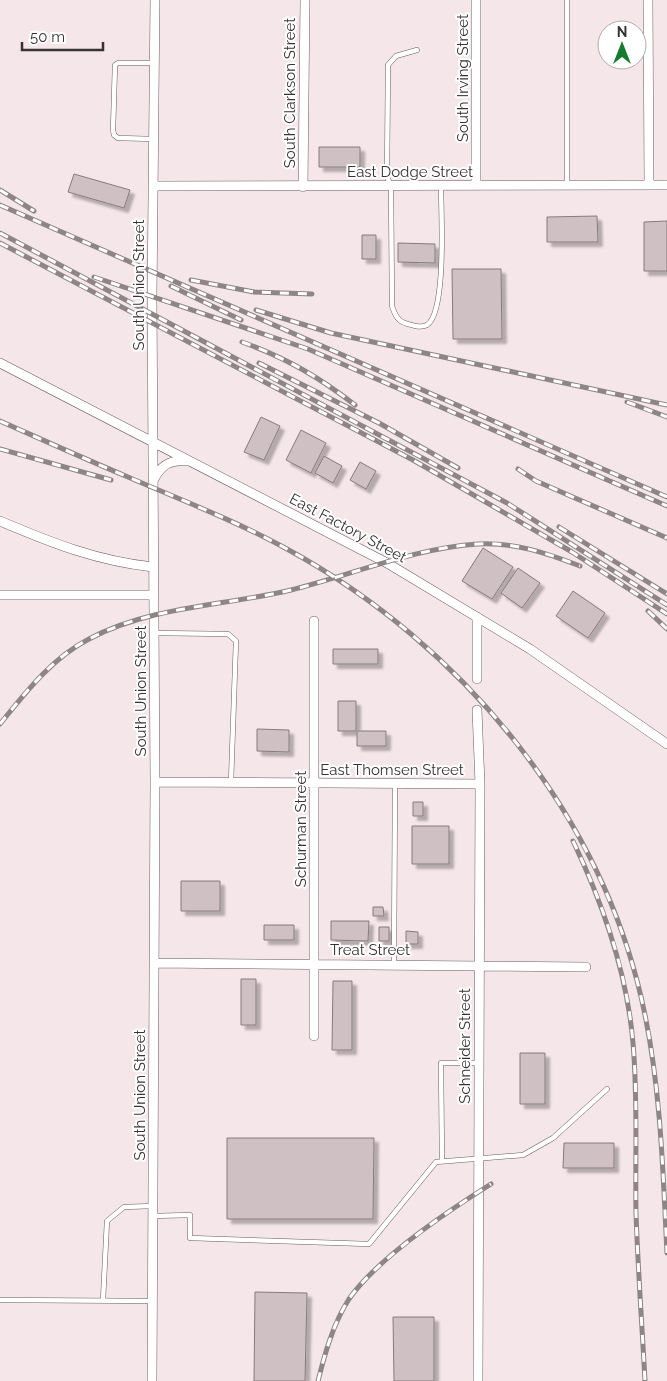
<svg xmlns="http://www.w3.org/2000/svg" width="667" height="1381" font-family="Raleway,sans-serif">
<defs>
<filter id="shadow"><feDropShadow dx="4.5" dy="4.5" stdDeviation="1" flood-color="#0004"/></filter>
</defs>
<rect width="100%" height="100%" fill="#f5e6e9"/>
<!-- building -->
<path fill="#cfc0c3" stroke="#877a7c" filter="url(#shadow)" d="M319,147H360V167H319Z
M74,174L130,190L124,208L68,192Z
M597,216L598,242H547V217Z
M667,221V271H644V222Z
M362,235H376V259H362Z
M398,243L435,244V263L398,262Z
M452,269H501L502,339H453Z
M261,417L280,426L264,460L244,452Z
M301,430L326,443L311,473L286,460Z
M324,456L342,466L333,483L315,473Z
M360,462L376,471L366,489L350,480Z
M483,548L513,567L492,599L462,581Z
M518,568L540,583L522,608L501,593Z
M573,591L605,613L588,638L556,616Z
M333,649H378V664H333Z
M338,701H356V731H338Z
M257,729L289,730V752L257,751Z
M357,731H386V746H357Z
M413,802H423V816H413Z
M412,826H449V864H412Z
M181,881H220V911H181Z
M373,907H383L384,916H373Z
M331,921H369L368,941L331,940Z
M264,925H294V940H264Z
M379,927H389V941H379Z
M406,931L418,932V944H406Z
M241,979H256V1025H241Z
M333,981H352V1050H332Z
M520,1053H545V1104H520Z
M227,1138H374L373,1219H227Z
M564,1143H614V1168H563Z
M255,1292L307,1293L305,1381H254Z
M393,1317H434V1381H394Z"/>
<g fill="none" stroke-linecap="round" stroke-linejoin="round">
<defs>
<path id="lane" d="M417,50L396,56L388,65L387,177L391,186L392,306C395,315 398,322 408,324C415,326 421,328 427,325C447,312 441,211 441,186
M153,139L118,138L114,135L113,130L115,65L118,63H154
M567,186V0
M154,633L228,634L236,641L231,782
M394,964L395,783
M442,1161L441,1063H478
M153,1216L190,1215V1238L369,1244L436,1162L523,1155L553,1138L607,1089
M0,1300L152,1301
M103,1300L107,1221L124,1207L153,1206"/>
<path id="street" d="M476,0V185
M648,0L649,185
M154,186L667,185
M303,187L305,0
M0,363L387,563L530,649L667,744
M154,479C161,465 171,459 187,461
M0,521C52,543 97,561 153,567
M0,595H154
M477,617V679
M314,621V1036
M477,710L480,784L478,1381
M155,782L480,784
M154,963L586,967
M152,1381L155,782L152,297L155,0"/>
</defs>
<!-- lane casing -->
<use href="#lane" stroke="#695c5e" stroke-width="5.5"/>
<!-- street casing -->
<use href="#street" stroke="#695c5e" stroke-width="10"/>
<!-- lane -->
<use href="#lane" stroke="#fff" stroke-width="4.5"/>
<!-- street -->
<use href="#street" stroke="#fff" stroke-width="9"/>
<defs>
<path id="rail" d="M0,190L34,211
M0,205L667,497
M0,233L507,503L667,605
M0,243L413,460L572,552L667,614
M94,277L308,349L667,506
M191,280L254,292L312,294
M171,286L241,320
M256,310L331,333L667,405
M242,342C286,358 319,377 355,405
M259,363L379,423L458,468
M627,402L667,417
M0,421C43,440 85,459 128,477C181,500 236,521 287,549C463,645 605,817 645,1015C661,1093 663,1174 667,1253
M0,449L111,480
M518,469L536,481L667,538
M559,527L667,594
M648,611L667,629
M0,724C26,692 52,658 89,639C151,606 224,606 291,590C352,575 414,548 478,544C515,542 546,553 580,566
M573,841C604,906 627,972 633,1043C638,1100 635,1157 636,1214C638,1270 642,1325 645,1381
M318,1381C325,1353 333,1324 349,1299C377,1259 448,1211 491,1184"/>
</defs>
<!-- rail casing -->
<use href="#rail" stroke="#8e8587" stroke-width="5"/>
<!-- rail -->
<use href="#rail" stroke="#fff" stroke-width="3" stroke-dasharray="9" stroke-linecap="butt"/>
</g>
<g text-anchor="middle" stroke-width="4" stroke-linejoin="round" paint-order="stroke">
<!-- street labels -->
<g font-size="15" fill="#373233" stroke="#fff">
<text transform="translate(463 78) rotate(-90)" y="5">South Irving Street</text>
<text transform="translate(290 93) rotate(-90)" y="5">South Clarkson Street</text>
<text x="410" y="177">East Dodge Street</text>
<text transform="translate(139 285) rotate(-90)" y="5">South Union Street</text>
<text transform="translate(348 528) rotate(28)" y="5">East Factory Street</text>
<text transform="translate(141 691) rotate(-90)" y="5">South Union Street</text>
<text x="392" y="775">East Thomsen Street</text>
<text transform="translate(301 829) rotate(-90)" y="5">Schurman Street</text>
<text x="370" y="955">Treat Street</text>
<text transform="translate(465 1046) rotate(-90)" y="5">Schneider Street</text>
<text transform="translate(140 1095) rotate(-90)" y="5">South Union Street</text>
</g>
</g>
<!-- north arrow -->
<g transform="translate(622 45)"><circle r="24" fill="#ffffff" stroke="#afadad"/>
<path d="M0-4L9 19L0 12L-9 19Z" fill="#137c30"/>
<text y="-8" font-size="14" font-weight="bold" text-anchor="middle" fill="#373233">N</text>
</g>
<!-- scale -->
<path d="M22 42v8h81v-8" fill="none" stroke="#373233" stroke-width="2.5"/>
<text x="30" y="42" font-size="15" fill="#373233" stroke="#ffffff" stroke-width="4" paint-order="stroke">50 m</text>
</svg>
